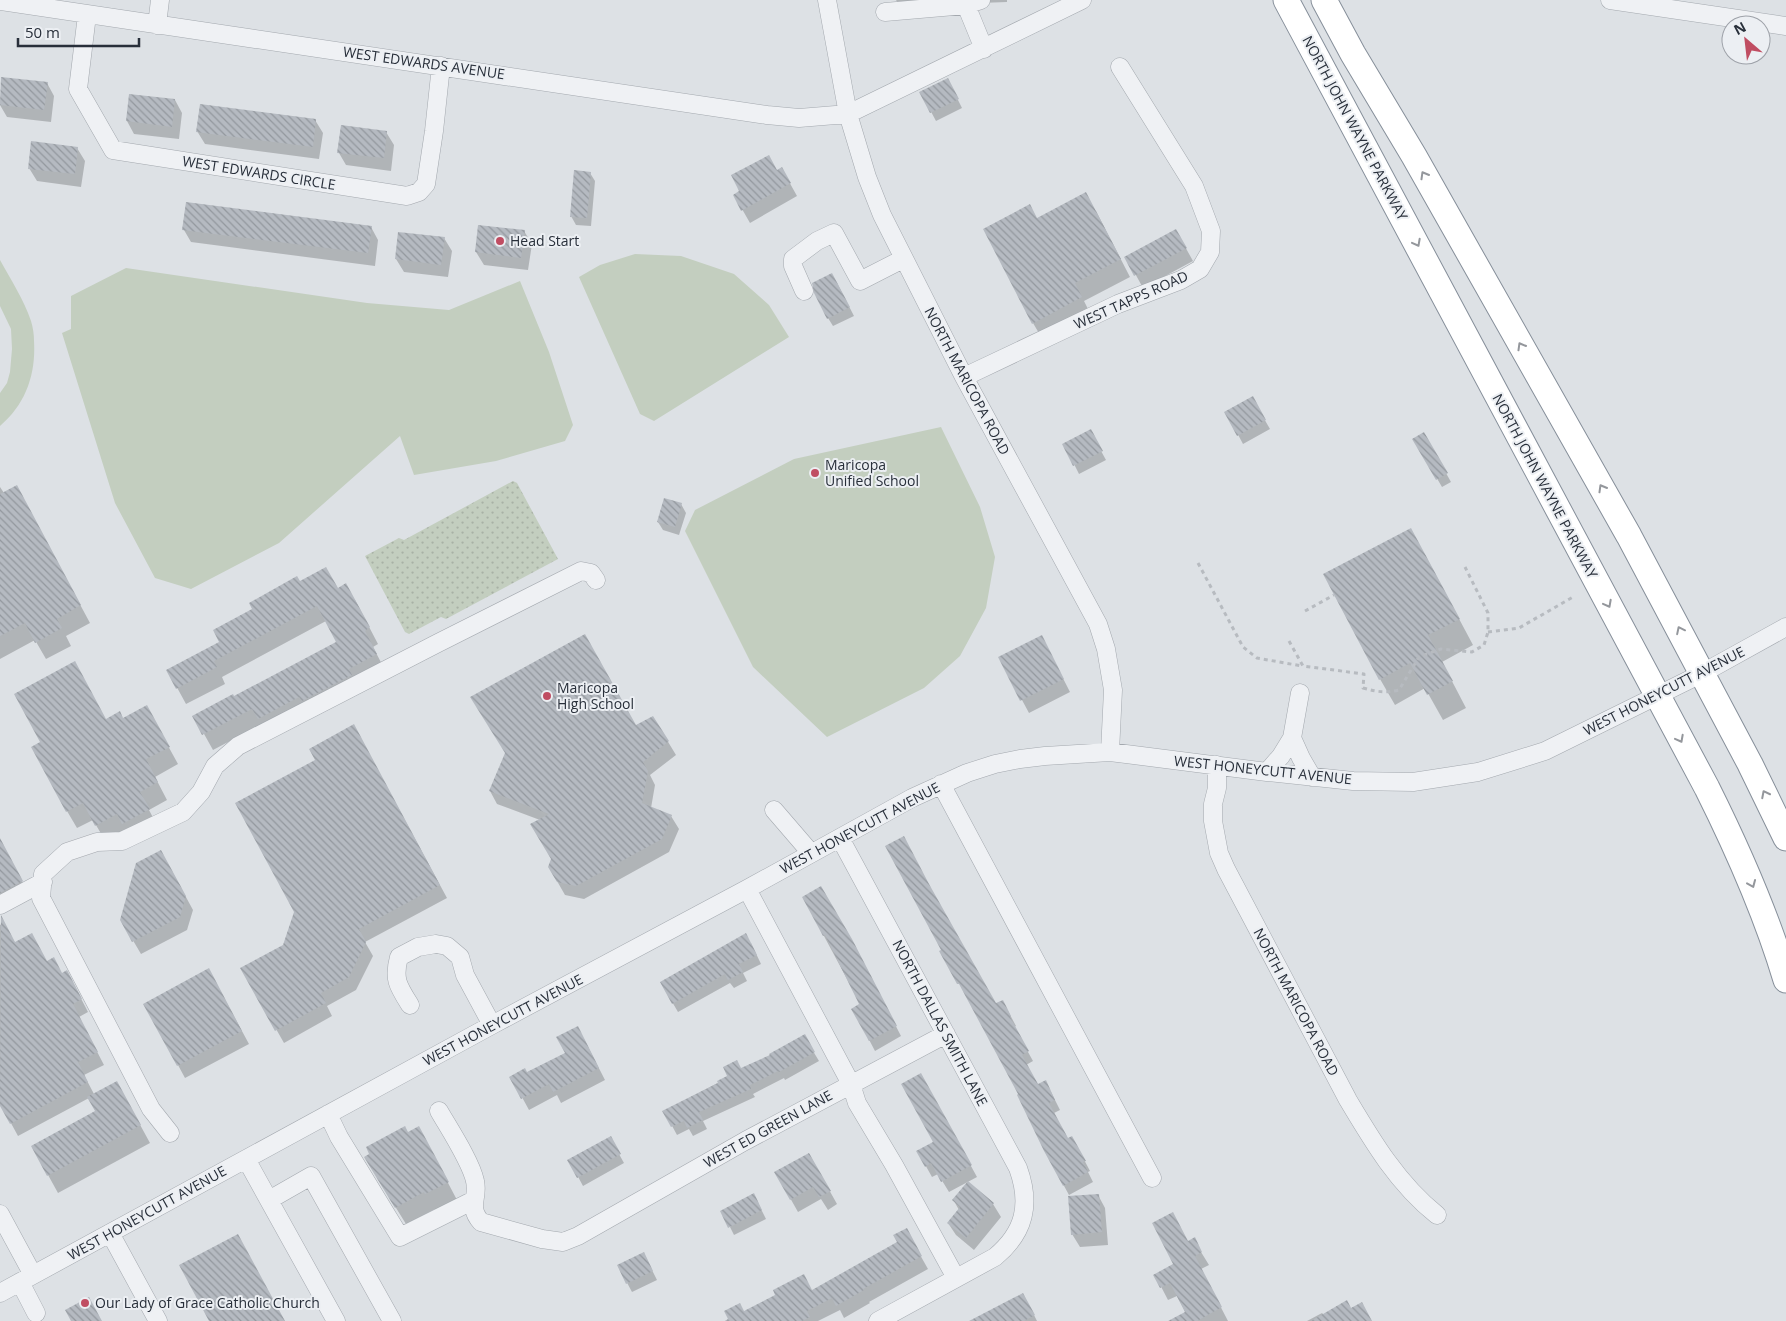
<svg xmlns="http://www.w3.org/2000/svg" width="1786" height="1321" font-family="'Open Sans',sans-serif">
<defs>
<pattern id="park-dots" width="8" height="8" patternUnits="userSpaceOnUse" patternTransform="scale(1.25)"><rect width="8" height="8" fill="#c3cebf"/><path d="M2 2h.1M6 6h.1" fill="none" stroke="#a8b1a5" stroke-width="1.8" stroke-linecap="round"/></pattern>
<pattern id="building-back-hatch" width="6" height="6" patternUnits="userSpaceOnUse" patternTransform="scale(1.25)"><rect width="6" height="6" fill="#b5bac1"/><path d="M-1 5l2 2M0 0l6 6M5-1l2 2" fill="none" stroke="#93989e"/></pattern>
</defs>
<rect width="100%" height="100%" fill="#dde1e5"/>
<!-- grass -->
<path fill="#c3cebf" d="M635,254L681,256L734,274L769,305L789,337L654,421L640,414L579,277L600,265Z
M0,260C11,280 24,300 31,321C33,328 34,334 34,341C36,374 26,404 0,426V393L7,383L10,372L12,349L11,329L0,306Z
M126,268L367,303L449,310L520,281L549,352L573,425L565,441L496,461L414,475L400,436L279,543L191,589L155,578L115,503L62,333L71,329V296Z
M941,427L980,507L995,557L986,608L960,656L924,688L827,737L753,667L685,531L695,510L794,459Z"/>
<!-- park -->
<path fill="url(#park-dots)" d="M513,481L517,483L558,559L446,619L441,617L409,634L405,632L365,556L399,538L404,540Z"/>
<!-- shadow -->
<path fill="#0003" d="M896,0H1007V2L900,6Z
M2,78L47,83L54,96L51,122L7,117L0,105Z
M952,88L962,108L936,121L921,93Z
M175,100L182,113L179,139L134,134L127,121Z
M315,120L323,133L319,159L205,144L197,131Z
M386,132L394,145L391,171L346,165L339,153Z
M77,148L85,161L81,187L37,181L29,168Z
M782,169L797,196L750,223L734,195Z
M590,173L595,181L591,226L576,225L571,216Z
M1096,211L1130,277L1084,301L1091,315L1043,340L1033,323L1037,219Z
M371,227L378,240L375,266L191,242L184,230Z
M524,231L532,244L528,270L484,265L476,252Z
M444,238L452,251L448,277L404,272L396,259Z
M1183,243L1193,261L1143,288L1126,257Z
M837,283L854,316L833,326L828,318Z
M1252,398L1270,429L1243,444L1226,412Z
M1090,431L1106,460L1079,474L1064,444Z
M1424,434L1451,482L1442,487L1414,439Z
M0,487L4,493L26,504L90,623L66,636L71,646L46,659L35,640L0,659Z
M681,504L686,513L679,535L663,530L658,522Z
M1425,555L1473,645L1442,662L1466,708L1443,720L1425,688L1395,705L1380,679Z
M299,582L338,589L355,600L378,644L373,647L385,670L262,724L213,750L194,716L234,698L338,642L326,621L222,677L225,684L186,704L168,671L221,642Z
M1048,649L1070,692L1029,713L1022,700Z
M653,717L676,755L650,775L655,785L651,808L671,816L679,829L669,852L584,899L565,895L549,867L553,859L540,820L497,804L490,791L635,726Z
M106,720H123L156,724L178,764L155,777L167,800L149,810L158,827L106,842L93,820L77,828L67,811Z
M361,739L447,898L365,942L373,956L356,990L327,1006L332,1016L284,1043L242,969L284,946Z
M0,840L29,894L0,910Z
M168,864L193,910L187,930L141,954L121,920Z
M934,895L996,1005L1008,1011L1016,1026L1014,1027L1033,1061L1026,1065L1038,1086L1051,1092L1060,1110L1054,1113L1068,1140L1072,1137L1090,1171L1088,1172L1093,1182L1069,1195L1045,1151L1020,1095L965,993L941,951L942,950Z
M803,897L857,951L901,1036L875,1051L853,1009L861,1005Z
M3,923L15,943L47,962L74,985L88,1012L79,1017L104,1065L84,1075L94,1094L126,1099L150,1143L58,1193L32,1146L96,1112L89,1098L18,1136L0,1103V925Z
M751,943L761,964L743,973L747,981L734,988L730,983L678,1012L661,983Z
M216,983L249,1044L185,1078L145,1004Z
M804,1036L819,1061L785,1080L784,1078L753,1094L755,1097L703,1121L707,1129L693,1136L689,1129L677,1135L664,1111L771,1055Z
M584,1039L605,1080L561,1103L557,1095L529,1110L511,1077L526,1073L566,1053Z
M921,1075L977,1177L949,1192L938,1174L932,1177L918,1152L934,1142Z
M610,1138L624,1163L583,1186L569,1160Z
M427,1143L457,1200L436,1211L435,1209L406,1224L375,1174Z
M809,1154L837,1204L828,1210L821,1199L798,1212L776,1173Z
M968,1183L993,1204L1001,1217L974,1250L956,1235L948,1223L959,1210L954,1201Z
M1098,1195L1105,1208L1108,1245L1080,1247L1072,1234Z
M758,1203L766,1219L734,1235L730,1227Z
M906,1230L928,1269L869,1302L870,1303L844,1318L840,1310L818,1321H725L744,1312L812,1291L899,1243Z
M1188,1242L1201,1252L1209,1265L1201,1269L1228,1321H1190L1177,1296L1168,1300L1155,1275L1175,1265Z
M648,1262L657,1280L632,1292L618,1266Z
M1030,1307L1037,1321H972Z
M1351,1310L1371,1321H1307L1322,1313L1324,1315Z"/>
<!-- building -->
<path fill="url(#building-back-hatch)" d="M1,77L48,82L44,110L0,105Z
M948,78L959,99L930,113L919,92Z
M129,94L175,99L172,127L126,121Z
M200,104L316,119L313,147L196,132Z
M341,125L387,131L384,158L337,153Z
M31,141L78,147L75,174L28,169Z
M769,155L777,170L782,167L791,183L741,211L733,195L739,191L731,175Z
M574,170L591,172L587,218L570,217Z
M1086,192L1121,259L1075,283L1082,297L1032,324L983,229L1030,204L1037,218Z
M186,202L372,226L368,253L182,230Z
M478,225L525,230L521,258L475,252Z
M1176,229L1187,248L1134,276L1124,257Z
M398,232L445,237L441,265L395,259Z
M832,273L850,307L827,319L814,293L812,283Z
M1253,396L1266,420L1237,436L1224,412Z
M1091,429L1103,451L1073,466L1062,444Z
M1424,432L1448,473L1436,480L1412,439Z
M17,485L81,605L57,619L62,628L35,643L25,623L0,636V494Z
M664,498L682,503L675,527L657,522Z
M1411,528L1460,619L1428,635L1453,681L1427,695L1410,663L1379,680L1323,574Z
M326,567L338,588L346,583L370,627L365,631L377,654L349,669L352,675L302,701L299,697L258,719L252,709L202,735L192,716L233,694L234,696L336,642L317,606L214,661L217,667L176,689L166,670L219,642L213,630L252,609L249,603L297,576L300,581Z
M585,634L636,725L653,716L669,741L643,762L648,771L642,803L672,815L662,839L576,886L557,882L548,867L551,859L530,824L549,814L489,791L505,753L470,697Z
M1042,635L1064,679L1020,701L998,657Z
M75,661L106,719L120,711L123,718L147,705L170,747L146,759L158,782L140,792L150,809L122,824L117,814L95,826L83,803L66,812L31,747L40,742L14,694Z
M354,724L440,885L359,929L366,942L349,977L321,993L326,1003L275,1031L240,968L283,945L294,912L235,803L315,760L309,749Z
M904,836L929,884L996,1003L1003,1000L1011,1016L1010,1017L1029,1051L1022,1055L1038,1084L1046,1080L1055,1100L1049,1103L1068,1138L1072,1136L1086,1161L1083,1162L1088,1172L1063,1186L1044,1151L1017,1095L1018,1094L959,984H957L939,951L941,950L885,846Z
M0,838L23,881L0,893Z
M161,850L186,896L180,917L132,942L120,920L136,863Z
M821,886L852,939L897,1026L869,1041L851,1009L859,1004L825,935L823,936L802,897Z
M1,915L15,942L32,933L47,961L54,957L62,973L67,970L82,999L73,1004L98,1052L78,1062L88,1082L10,1124L0,1106Z
M746,933L757,955L739,964L743,972L728,980L725,974L672,1004L660,982Z
M209,968L242,1031L177,1066L143,1004Z
M578,1026L599,1068L553,1092L549,1084L521,1099L509,1077L525,1068L527,1072L565,1053L556,1037Z
M805,1034L815,1052L779,1072L778,1071L750,1085L751,1089L699,1112L703,1120L687,1128L684,1121L671,1127L662,1111L718,1083L717,1081L727,1076L723,1067L737,1060L741,1068L770,1055L769,1054Z
M921,1073L972,1165L941,1182L931,1163L925,1167L916,1151L933,1142L901,1084Z
M117,1081L141,1125L47,1176L31,1146L95,1111L87,1097Z
M405,1126L408,1132L419,1126L449,1182L425,1194L424,1192L395,1208L364,1157L369,1154L366,1147Z
M611,1136L621,1154L577,1178L567,1160Z
M809,1153L831,1191L819,1197L813,1187L790,1200L774,1172Z
M968,1181L994,1203L966,1238L947,1223L960,1207L952,1200Z
M754,1193L762,1210L728,1228L720,1211Z
M1099,1194L1102,1232L1071,1235L1068,1196Z
M1173,1212L1188,1241L1195,1237L1202,1252L1195,1256L1222,1307L1197,1321H1168L1185,1312L1170,1283L1160,1288L1153,1275L1173,1264L1152,1223Z
M907,1228L922,1256L863,1289L864,1290L836,1306L832,1298L807,1311L810,1317L802,1321H725L728,1319L724,1311L740,1303L744,1311L775,1295L773,1290L804,1274L812,1290L897,1242L893,1235Z
M238,1234L285,1321H209L179,1265Z
M644,1252L653,1271L626,1284L617,1265Z
M1023,1293L1035,1315L1024,1321H969Z
M89,1297L102,1321H71L65,1310Z
M1347,1300L1351,1308L1362,1302L1372,1321H1311Z"/>
<g fill="none" stroke-linecap="round" stroke-linejoin="round">
<defs>
<path id="minor" d="M827,0L848,114L867,177L882,215L964,377L1098,624L1106,649L1113,690L1110,752
M1610,0L1786,26
M0,1L767,115L799,118L848,114L1082,0
M966,5L984,49
M885,12L966,5L981,0
M87,15L78,89L113,150L407,196L419,192L426,184L434,131L441,66
M157,25L160,0
M804,291L793,266V259L817,241L834,233L860,281L903,259
M964,377L1118,304L1181,280L1200,269L1210,252L1211,231L1194,186L1120,67
M1292,738L1301,758L1312,777
M1217,765V788L1213,804V821L1219,853L1226,869L1348,1100C1373,1142 1398,1184 1437,1215
M1267,772L1281,756L1292,738L1300,693
M941,784L1152,1178
M774,810L811,853
M840,838L1018,1168C1031,1204 1025,1232 995,1257L878,1321
M747,889L851,1084L857,1103L894,1165L956,1278
M0,905L43,882
M410,1005C398,986 393,979 399,957L418,947L436,944L447,946L460,957L465,975L492,1025
M439,1111C450,1130 471,1162 475,1181C479,1198 467,1206 481,1222L542,1239L563,1242L578,1236L745,1141L946,1034
M328,1114L339,1137L400,1237L474,1200
M170,1133L151,1109L41,898L43,874L67,852L97,842L122,841L183,812L201,792L215,766L238,746L438,643L581,571L591,573L596,580
M246,1159L336,1321
M269,1200L311,1176L392,1321
M0,1214L33,1275
M110,1233L158,1321
M20,1282L36,1313
M0,1293L492,1025L747,889L912,798L967,773L995,764L1020,759L1045,756L1110,752L1267,772L1353,781L1413,782L1478,772L1545,751L1701,674L1786,627"/>
<path id="highway" d="M1286,0L1707,788C1738,850 1766,913 1786,980
M1324,0L1353,54L1414,156L1629,536L1750,764L1786,838"/>
</defs>
<!-- minor casing -->
<use href="#minor" stroke="#a3a8ae" stroke-width="19"/>
<!-- highway casing -->
<use href="#highway" stroke="#868f9a" stroke-width="27"/>
<!-- path -->
<path stroke="#b7bbc0" stroke-width="3" stroke-dasharray="4 4" stroke-linecap="butt" d="M1198,563L1243,647L1257,658L1302,666
M1305,611L1334,595
M1488,632L1519,628L1573,597
M1289,641L1303,666L1364,674L1363,688C1378,692 1384,693 1399,690L1419,657L1441,649L1472,652L1484,645L1488,632V613L1465,567"/>
<!-- minor -->
<use href="#minor" stroke="#eff1f4" stroke-width="18"/>
<!-- highway -->
<use href="#highway" stroke="#fff" stroke-width="25"/>
</g>
<!-- one-way arrows -->
<defs><path id="oneway-chevron" d="M-2-3.5L2.5 0L-2 3.5" fill="none" stroke-width="1.6" stroke-linecap="round" stroke-linejoin="round" transform="scale(1.25)"/></defs>
<g stroke="#94979c">
<use href="#oneway-chevron" transform="translate(1424 175) rotate(-120)"/>
<use href="#oneway-chevron" transform="translate(1417 243) rotate(62)"/>
<use href="#oneway-chevron" transform="translate(1521 346) rotate(-120)"/>
<use href="#oneway-chevron" transform="translate(1602 488) rotate(-120)"/>
<use href="#oneway-chevron" transform="translate(1608 604) rotate(62)"/>
<use href="#oneway-chevron" transform="translate(1680 630) rotate(-116)"/>
<use href="#oneway-chevron" transform="translate(1680 739) rotate(62)"/>
<use href="#oneway-chevron" transform="translate(1765 794) rotate(-117)"/>
<use href="#oneway-chevron" transform="translate(1752 884) rotate(67)"/>
</g>
<!-- markers -->
<g fill="#c04d62" stroke="#eceff3" stroke-width="2">
<circle cx="500" cy="241" r="5"/>
<circle cx="815" cy="473" r="5"/>
<circle cx="547" cy="696" r="5"/>
<circle cx="85" cy="1303" r="5"/>
</g>
<g text-anchor="middle" stroke-width="4" stroke-linejoin="round" paint-order="stroke">
<!-- street labels -->
<g font-size="14" fill="#282f3a" stroke="#eceff3">
<text transform="translate(424 63) rotate(8)" y="5">WEST EDWARDS AVENUE</text>
<text transform="translate(1355 128) rotate(62)" y="5">NORTH JOHN WAYNE PARKWAY</text>
<text transform="translate(259 173) rotate(9)" y="5">WEST EDWARDS CIRCLE</text>
<text transform="translate(1131 300) rotate(-24)" y="5">WEST TAPPS ROAD</text>
<text transform="translate(967 381) rotate(62)" y="5">NORTH MARICOPA ROAD</text>
<text transform="translate(1545 486) rotate(62)" y="5">NORTH JOHN WAYNE PARKWAY</text>
<text transform="translate(1664 691) rotate(-27)" y="5">WEST HONEYCUTT AVENUE</text>
<text transform="translate(1263 770) rotate(6)" y="5">WEST HONEYCUTT AVENUE</text>
<text transform="translate(860 828) rotate(-28)" y="5">WEST HONEYCUTT AVENUE</text>
<text transform="translate(1296 1002) rotate(62)" y="5">NORTH MARICOPA ROAD</text>
<text transform="translate(503 1020) rotate(-28)" y="5">WEST HONEYCUTT AVENUE</text>
<text transform="translate(940 1023) rotate(62)" y="5">NORTH DALLAS SMITH LANE</text>
<text transform="translate(768 1129) rotate(-29)" y="5">WEST ED GREEN LANE</text>
<text transform="translate(147 1213) rotate(-29)" y="5">WEST HONEYCUTT AVENUE</text>
</g>
<!-- poi labels -->
<g font-size="14" fill="#282f3a" stroke="#eceff3" text-anchor="start">
<text x="510" y="246">Head Start</text>
<text x="825" y="470">Maricopa<tspan x="825" dy="16">Unified School</tspan></text>
<text x="557" y="693">Maricopa<tspan x="557" dy="16">High School</tspan></text>
<text x="95" y="1308">Our Lady of Grace Catholic Church</text>
</g>
</g>
<!-- north arrow -->
<g transform="translate(1746 40) rotate(332)"><circle r="24" fill="#eceff3" stroke="#9ea2a9"/>
<path d="M0-4L9 19L0 12L-9 19Z" fill="#c04d62"/>
<text y="-8" font-size="14" font-weight="bold" text-anchor="middle" fill="#282f3a">N</text>
</g>
<!-- scale -->
<path d="M18 38v8h121v-8" fill="none" stroke="#282f3a" stroke-width="2.5"/>
<text x="25" y="38" font-size="15" fill="#282f3a" stroke="#eceff3" stroke-width="4" paint-order="stroke">50 m</text>
</svg>
